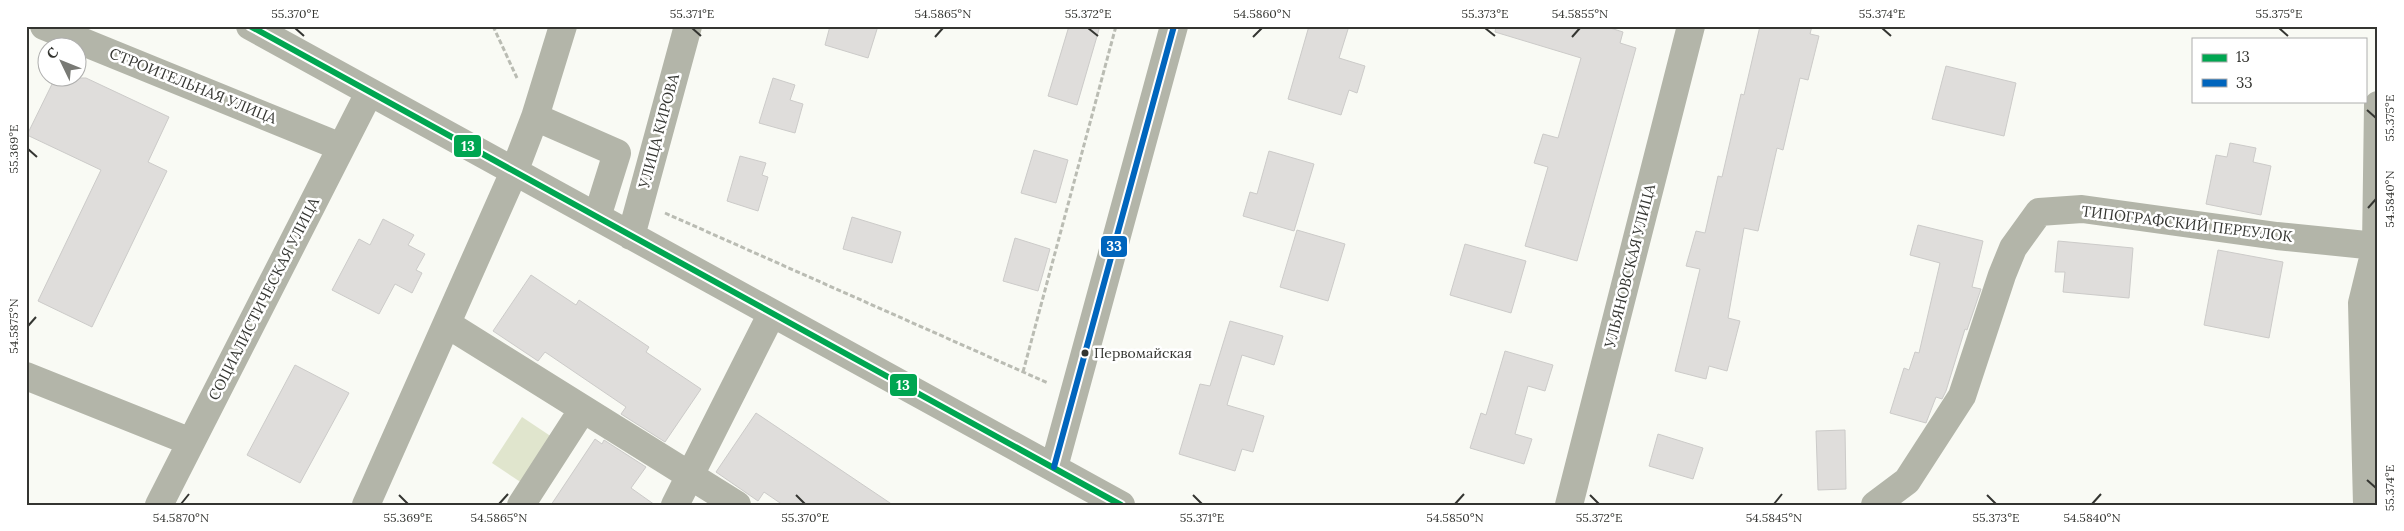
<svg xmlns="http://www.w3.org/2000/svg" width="2404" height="531" font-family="Lora,serif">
<rect width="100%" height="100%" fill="#f9faf4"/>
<!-- green -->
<path fill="#e0e5cd" d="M522,417L552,437L522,483L492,463Z"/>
<!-- building -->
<path fill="#dfdddb" stroke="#cccbc9" d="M830,26H878L868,58L825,45Z
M1069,26H1100L1077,105L1048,96Z
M1309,26H1349L1339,58L1365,66L1357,93L1349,90L1341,115L1288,99Z
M1496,26H1604L1623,32L1620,43L1636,48L1577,261L1525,246L1548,167L1534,163L1543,134L1558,138L1581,58L1495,32Z
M1760,26H1812L1810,34L1819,36L1808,80L1800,78L1783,150L1777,148L1758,231L1744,228L1728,318L1740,321L1727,371L1709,366L1706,379L1675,371L1700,269L1686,266L1696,231L1705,233L1718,176L1722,177L1741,94L1744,95Z
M1946,66L2016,83L2004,136L1932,119Z
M55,78H86L169,117L148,162L167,171L92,327L38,301L101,170L27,135Z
M773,78L795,85L790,100L803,104L795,133L759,123Z
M2230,143L2256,148L2253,162L2271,166L2261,215L2206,204L2216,155L2227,157Z
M1034,150L1068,160L1056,203L1021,193Z
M1269,151L1314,164L1294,231L1243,216L1250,192L1257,194Z
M740,156L766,163L762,175L768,177L758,211L727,201Z
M852,217L901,232L892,263L843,249Z
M383,219L414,235L408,245L425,254L416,270L422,273L412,293L395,284L379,314L332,290L359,239L370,245Z
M1918,225L1983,241L1972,287L1981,289L1967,330L1965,329L1946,391L1942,399L1936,397L1926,423L1890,413L1904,368L1909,370L1915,352L1919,353L1940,263L1910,255Z
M1297,230L1345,244L1328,301L1280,287Z
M1015,238L1050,249L1038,291L1003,281Z
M2058,241L2133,248L2129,298L2063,292L2065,272H2055Z
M1465,244L1526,261L1511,313L1450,295Z
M2218,250L2283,262L2269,338L2204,325Z
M531,275L576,305L579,300L649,347L646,352L701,389L665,442L621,414L626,407L545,352L538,361L493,331Z
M1230,321L1283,336L1274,365L1242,355L1227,405L1264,416L1253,452L1242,449L1235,471L1179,454L1200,384L1210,386Z
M1505,351L1553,365L1545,391L1528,386L1515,434L1532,439L1524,464L1470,448L1481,413L1486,415Z
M295,365L349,393L300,483L247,455Z
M756,413L893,505H783L764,492L758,501L716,472Z
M1845,430L1846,489L1818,490L1816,431Z
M1658,434L1703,448L1693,479L1649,466Z
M595,439L602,444L604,440L646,467L631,488L655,505H551Z"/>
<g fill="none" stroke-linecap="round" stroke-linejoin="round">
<!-- path -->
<path stroke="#babcb3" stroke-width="3" stroke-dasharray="5 2.5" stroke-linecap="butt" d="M493,26L517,78
M665,213L1048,383
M1023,372L1116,26"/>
<!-- minor -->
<path stroke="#b3b5a9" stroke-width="28" d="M44,26L341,147
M250,26L1121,505
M535,117L563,26
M631,236L688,26
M447,324L737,505
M26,376L191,442
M1054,467L1174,26
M159,505L369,93
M366,505L514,172L535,117L617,153L597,217
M521,505L583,409
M675,505L772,313
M1569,505L1691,26
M1875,505L1907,481L1962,396L2002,275L2013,248L2039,212L2082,209L2277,236L2376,246L2378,249
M2367,505L2362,303L2376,246L2378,105"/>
<defs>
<path id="bus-1" d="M250,26L1121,505"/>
<path id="bus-2" d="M1054,467L1174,26"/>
</defs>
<!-- bus-1 casing -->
<use href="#bus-1" stroke="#fff" stroke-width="10"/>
<!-- bus-2 casing -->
<use href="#bus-2" stroke="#fff" stroke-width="10"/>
<!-- bus-1 -->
<use href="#bus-1" stroke="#00a651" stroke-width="6"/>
<!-- bus-2 -->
<use href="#bus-2" stroke="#0065bd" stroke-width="6"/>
</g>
<!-- ticks -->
<path fill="none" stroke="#343531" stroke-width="2" d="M295,28L304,36M692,28L701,36M1088,28L1098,36M1485,28L1495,36M1882,28L1891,36M2279,28L2288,36M935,37L943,28M1253,37L1262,28M1572,37L1580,28M2367,110L2376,118M28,149L37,157M2368,208L2376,199M28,326L36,317M2367,480L2376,488M399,495L408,504M796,495L805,504M1193,495L1202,504M1590,495L1599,504M1987,495L1996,504M181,504L189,494M499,504L508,494M1455,504L1464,494M1774,504L1782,494M2092,504L2101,494"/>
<!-- markers -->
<circle fill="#343531" stroke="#fff" stroke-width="2" cx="1085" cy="353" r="4.5"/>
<g text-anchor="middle" stroke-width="5" stroke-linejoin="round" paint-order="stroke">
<!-- bus labels -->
<g font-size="14" fill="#343531" stroke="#fff" text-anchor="start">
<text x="1094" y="358">Первомайская</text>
</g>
<!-- street labels -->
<g font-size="15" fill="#343531" stroke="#fff">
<text transform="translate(193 86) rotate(22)" y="5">СТРОИТЕЛЬНАЯ УЛИЦА</text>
<text transform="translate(659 131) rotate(-75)" y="5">УЛИЦА КИРОВА</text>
<text transform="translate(2187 224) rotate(7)" y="5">ТИПОГРАФСКИЙ ПЕРЕУЛОК</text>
<text transform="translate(1630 266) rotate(-76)" y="5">УЛЬЯНОВСКАЯ УЛИЦА</text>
<text transform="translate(264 299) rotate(-63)" y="5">СОЦИАЛИСТИЧЕСКАЯ УЛИЦА</text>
</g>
</g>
<g stroke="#fff" stroke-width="2">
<rect x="453" y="134" width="29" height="24" rx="5" fill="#00a651"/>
<rect x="1100" y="235" width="28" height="23" rx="5" fill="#0065bd"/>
<rect x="889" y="373" width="29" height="24" rx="5" fill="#00a651"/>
</g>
<g font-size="14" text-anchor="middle" font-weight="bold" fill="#fff">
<text x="468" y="151">13</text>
<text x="1114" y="251">33</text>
<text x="903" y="390">13</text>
</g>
<!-- border -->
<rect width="2404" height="531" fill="none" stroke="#ffffff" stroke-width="55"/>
<!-- legend -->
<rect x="2192" y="38" width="175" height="65" fill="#ffffff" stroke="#aeaead"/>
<rect x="2202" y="54" width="25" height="8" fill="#00a651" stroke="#aeaead"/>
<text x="2236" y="62" font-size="15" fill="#343531">13</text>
<rect x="2202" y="79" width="25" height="8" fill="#0065bd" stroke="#aeaead"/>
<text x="2236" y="88" font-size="15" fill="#343531">33</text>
<!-- north arrow -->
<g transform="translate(62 62) rotate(313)"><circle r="24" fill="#ffffff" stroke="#aeaead"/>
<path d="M0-4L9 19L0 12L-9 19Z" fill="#797a75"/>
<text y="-8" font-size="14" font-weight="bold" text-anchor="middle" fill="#343531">С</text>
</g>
<rect x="28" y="28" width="2348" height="476" fill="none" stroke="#343531" stroke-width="2"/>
<g font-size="12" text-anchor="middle" fill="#343531">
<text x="295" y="18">55.370°E</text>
<text x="692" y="18">55.371°E</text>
<text x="943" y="18">54.5865°N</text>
<text x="1088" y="18">55.372°E</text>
<text x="1262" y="18">54.5860°N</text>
<text x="1485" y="18">55.373°E</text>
<text x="1580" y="18">54.5855°N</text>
<text x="1882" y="18">55.374°E</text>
<text x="2279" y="18">55.375°E</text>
<text transform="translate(2390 118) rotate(-90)" y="4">55.375°E</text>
<text transform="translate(14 149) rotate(-90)" y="4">55.369°E</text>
<text transform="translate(2390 199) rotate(-90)" y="4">54.5840°N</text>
<text transform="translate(14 326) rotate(-90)" y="4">54.5875°N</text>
<text transform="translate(2390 488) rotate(-90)" y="4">55.374°E</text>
<text x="181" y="522">54.5870°N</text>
<text x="408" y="522">55.369°E</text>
<text x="499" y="522">54.5865°N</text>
<text x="805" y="522">55.370°E</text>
<text x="1202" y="522">55.371°E</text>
<text x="1455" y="522">54.5850°N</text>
<text x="1599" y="522">55.372°E</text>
<text x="1774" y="522">54.5845°N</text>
<text x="1996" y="522">55.373°E</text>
<text x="2092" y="522">54.5840°N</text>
</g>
</svg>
